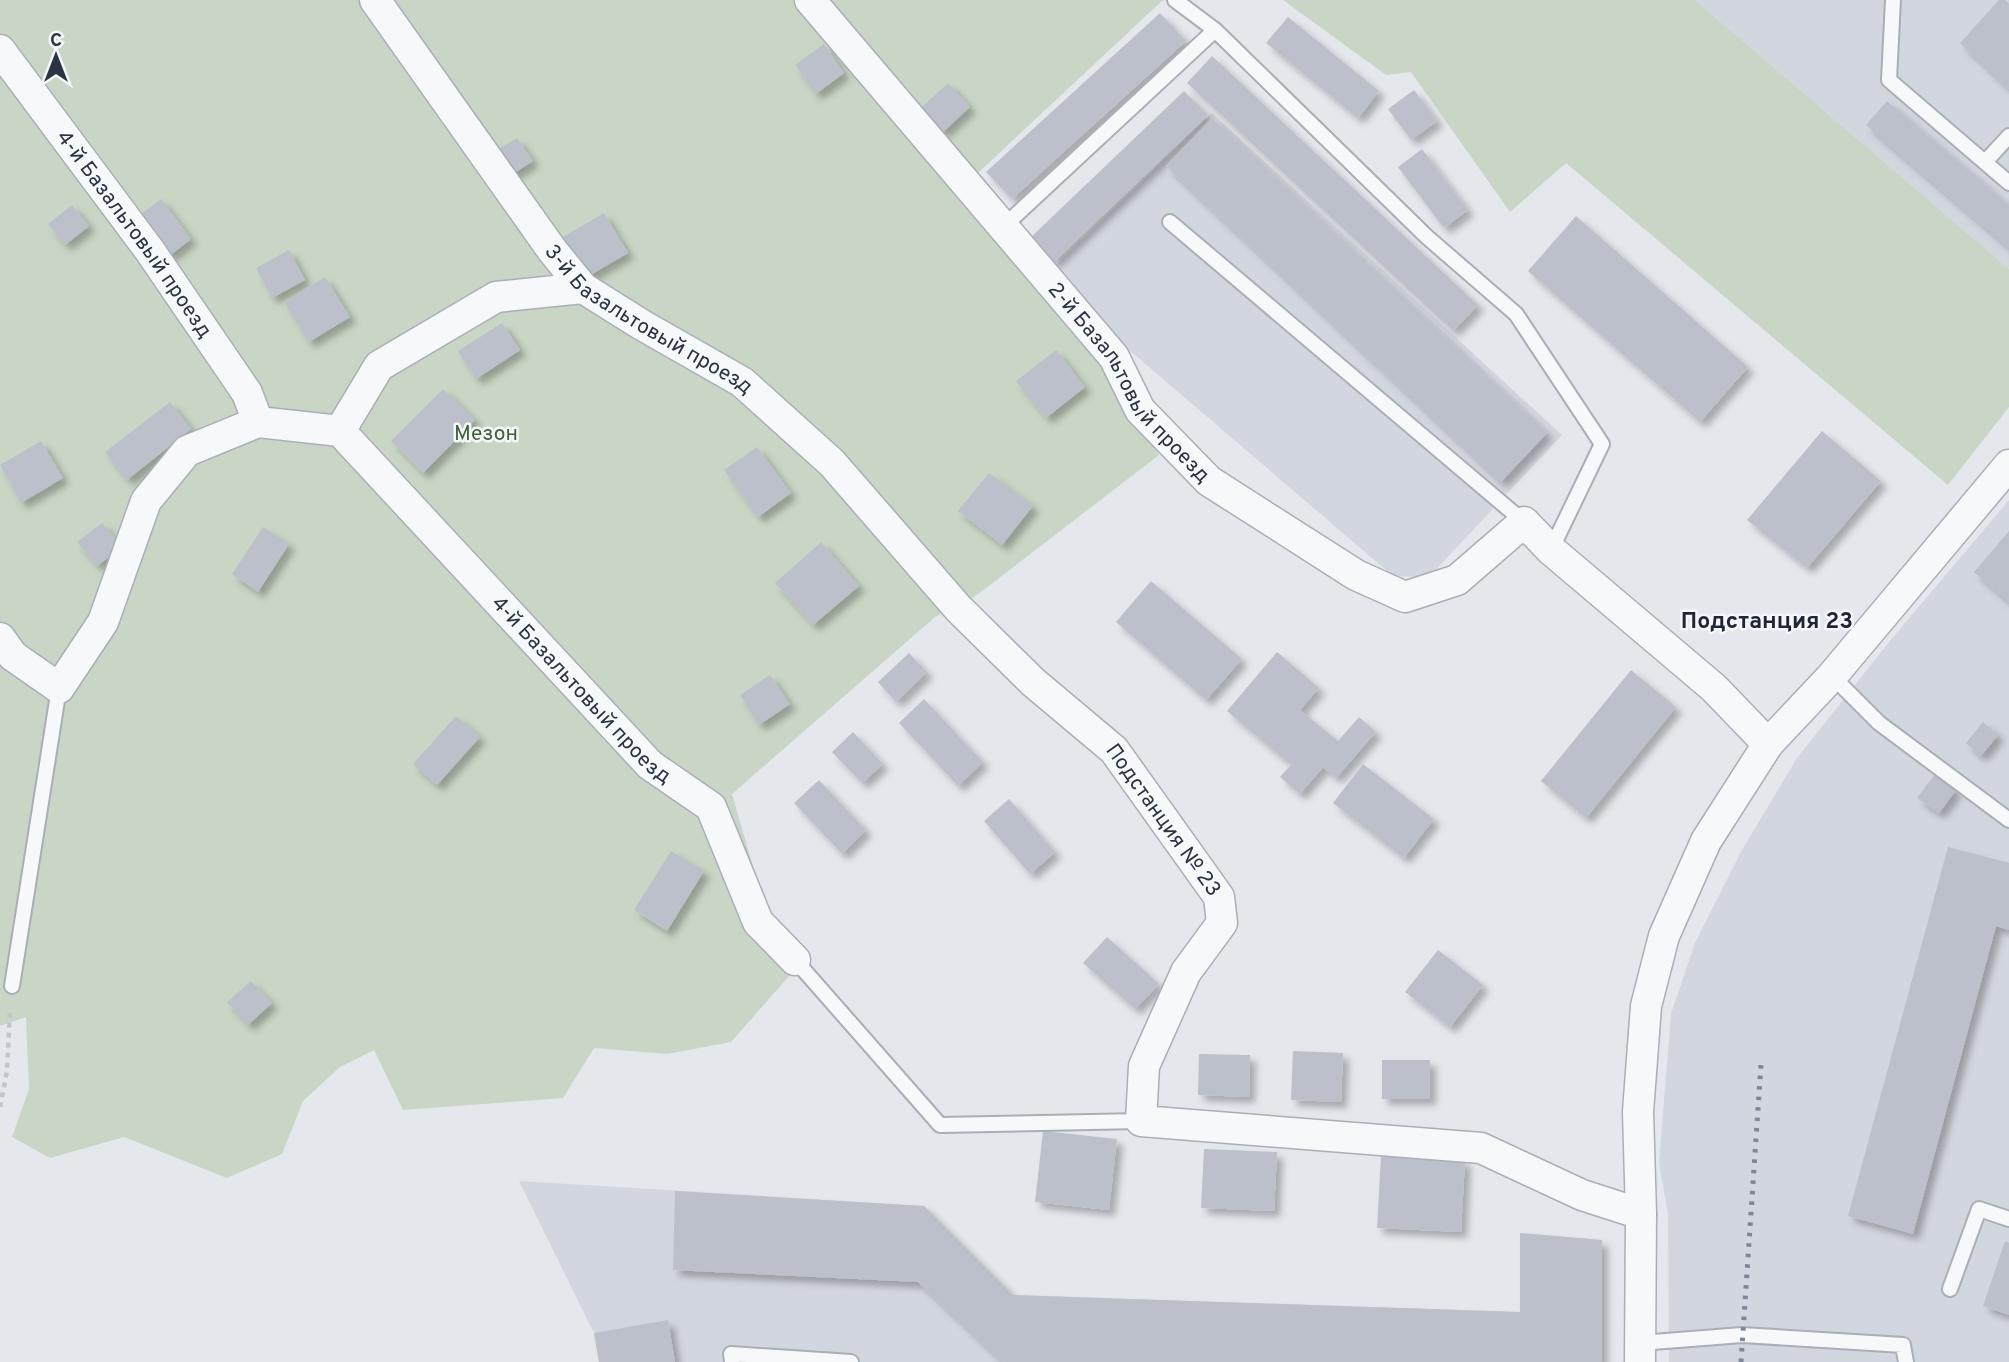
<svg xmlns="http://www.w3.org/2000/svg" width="2009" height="1362" font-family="Overpass,sans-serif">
<defs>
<filter id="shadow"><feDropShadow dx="6" dy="6" stdDeviation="3.5" flood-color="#0004"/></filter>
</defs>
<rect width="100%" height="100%" fill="#e4e7ec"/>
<!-- built -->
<path fill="#d2d6de" d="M1695,0H2009V269Z
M1212,113L1562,435L1429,577L1393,576L1121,343L1052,269Z
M2009,500V1362H1669L1668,1214L1659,1163L1671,1014L1695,943L1742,850L1797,758L1889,642Z
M519,1181L924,1206L1013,1295L1520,1312V1233L1602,1240V1362H599L594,1333Z"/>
<!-- green -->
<path fill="#c9d6c5" d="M0,0H1163L980,171L952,187L985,228L1102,363L1159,455L977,595L935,617L732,794L764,905L806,957L731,1042L667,1054L594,1048L563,1098L403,1110L374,1050L340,1067L303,1101L282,1154L227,1178L124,1137L50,1158L12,1137L29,1089L26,1017L0,1026Z
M1283,0H1695L2009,269V407L1948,485L1566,163L1510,212L1411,72L1386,75Z"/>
<!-- building -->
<path fill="#bbc0ca" filter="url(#shadow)" d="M1999,0H2005L2009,4V89L1960,43Z
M1160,13L1186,41L1012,199L986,172Z
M1288,17L1379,91L1358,118L1266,43Z
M824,44L844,73L816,94L795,65Z
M1212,56L1478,305L1453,331L1187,83Z
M948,83L970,107L942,133L920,109Z
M1414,90L1437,121L1411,140L1388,109Z
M1184,91L1208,115L1054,262L1030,238Z
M1887,101L2009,205V248L1866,125Z
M1212,118L1547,433L1501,482L1166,166Z
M517,138L533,161L505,179L489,155Z
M1422,149L1468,210L1444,228L1398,167Z
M161,199L191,239L168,257L137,217Z
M72,205L89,226L65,245L48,224Z
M604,213L628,253L580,281L556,241Z
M1576,216L1748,367L1700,422L1528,271Z
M289,250L305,280L272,298L256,268Z
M325,277L350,317L309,342L284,302Z
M502,323L520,350L476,379L458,351Z
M1056,350L1085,387L1046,418L1016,381Z
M443,389L475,420L423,473L391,441Z
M170,402L191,429L127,480L105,452Z
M1822,431L1881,481L1807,568L1747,520Z
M41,441L63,478L21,503L0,465Z
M757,447L791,493L758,517L724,470Z
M989,473L1033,506L1002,545L958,511Z
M102,523L122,547L97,566L77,542Z
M263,527L289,544L258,592L232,574Z
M2009,531V602L1974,572Z
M821,542L859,586L813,625L775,583Z
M1151,581L1242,659L1206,700L1116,622Z
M1277,652L1319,688L1300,710L1338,741L1359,717L1376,732L1336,778L1323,767L1300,794L1280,777L1291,765L1227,711Z
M909,653L927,672L896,702L878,682Z
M1631,670L1676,707L1586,818L1541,781Z
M770,675L790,704L759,725L740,695Z
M924,699L983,762L958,786L899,723Z
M456,716L480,737L437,785L413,764Z
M1983,722L1998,735L1981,756L1966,743Z
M853,732L883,764L862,783L832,752Z
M1363,764L1434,819L1404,858L1333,803Z
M1935,774L1956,790L1939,813L1917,798Z
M819,780L866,830L842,854L794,803Z
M1009,799L1055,852L1030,874L984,821Z
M1948,847L2009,863V930L1996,926L1913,1234L1848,1216Z
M671,851L704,871L667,931L634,910Z
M1107,937L1159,984L1135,1009L1083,963Z
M1438,950L1483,985L1450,1027L1405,992Z
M251,981L272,1003L248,1025L227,1002Z
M1293,1051L1343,1053L1341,1102L1291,1100Z
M1199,1054L1250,1055L1249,1097L1198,1095Z
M1382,1060H1430V1099H1382Z
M1043,1131L1117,1139L1109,1210L1035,1202Z
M1204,1149L1277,1152L1274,1211L1201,1208Z
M1381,1155L1465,1160L1461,1232L1377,1228Z
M675,1191L924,1206L1013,1295L1520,1312V1233L1602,1240V1362H1003L918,1282L673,1270Z
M2005,1241L2009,1243V1315L1983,1306Z
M668,1320L675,1362H599L594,1333Z"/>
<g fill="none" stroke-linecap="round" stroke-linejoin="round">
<defs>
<path id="service" d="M1175,0L1215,30L1427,237L1516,314L1602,444L1551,550
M1893,0L1889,80L2009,183
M1985,162L2009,136
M1170,222L1524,522
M1004,226L1215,30
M1832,676L1879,723L2009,820
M795,960L940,1125L1141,1121
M12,986L59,688
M1950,1289L1979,1209L2009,1219
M1640,1343L1742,1335L1903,1345L1906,1362
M732,1362L731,1354L851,1362"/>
<g id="minor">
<path id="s1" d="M375,0L552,250L583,288L642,325L742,382L832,463L958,608L1033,682L1114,750L1219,897L1222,923L1186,972L1144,1066L1141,1121L1481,1148L1582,1195L1641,1214"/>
<path id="s2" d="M810,0L1114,357L1140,410L1209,481L1356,575L1405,597L1457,580L1524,522L1551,550L1714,688L1768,744"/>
<path id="s3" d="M0,50L150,251L247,393L258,422"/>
<path id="s4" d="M340,431L650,765L711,807L758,922L795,960"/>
<path d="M0,638L13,656L59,688L103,622L146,501L187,451L258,422L340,431L379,366L496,297L583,288"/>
<path d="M1640,1362L1641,1214L1638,1112L1646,1006L1664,936L1706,841L1768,744L1832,676L2009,465"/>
</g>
</defs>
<!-- service casing -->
<use href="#service" stroke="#a9aeb7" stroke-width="18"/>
<!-- minor casing -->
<use href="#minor" stroke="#a9aeb7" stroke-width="33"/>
<!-- path -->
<path stroke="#c2c5cb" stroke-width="4.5" stroke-dasharray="5 5" stroke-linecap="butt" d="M0,1107L7,1071L10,1011"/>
<!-- service -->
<use href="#service" stroke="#f7f8fa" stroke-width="14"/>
<!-- minor -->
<use href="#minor" stroke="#f7f8fa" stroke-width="30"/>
<!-- rail -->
<path stroke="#7d8696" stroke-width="5" stroke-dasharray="3.5 7" stroke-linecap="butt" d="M1741,1362L1761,1064"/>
</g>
<g text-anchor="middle" stroke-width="5" stroke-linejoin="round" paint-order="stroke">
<!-- street labels -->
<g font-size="21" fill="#2b3445" stroke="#f4f6f9">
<text dy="7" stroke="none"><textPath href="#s3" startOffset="228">4-й Базальтовый проезд</textPath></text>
<text dy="7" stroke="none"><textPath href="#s1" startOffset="427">3-й Базальтовый проезд</textPath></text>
<text dy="7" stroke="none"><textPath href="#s2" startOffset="499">2-й Базальтовый проезд</textPath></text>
<text dy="7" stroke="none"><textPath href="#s4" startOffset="354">4-й Базальтовый проезд</textPath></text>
<text dy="7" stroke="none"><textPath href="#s1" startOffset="1150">Подстанция № 23</textPath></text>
</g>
<!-- park labels -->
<g font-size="21" fill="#3f6138" stroke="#f4f6f9">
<text x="486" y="440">Мезон</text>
</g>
<!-- neighbourhood labels -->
<g font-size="23" font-weight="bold" fill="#1d2536" stroke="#f4f6f9">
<text x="1767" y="628">Подстанция 23</text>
</g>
</g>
<!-- north arrow -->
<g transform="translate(56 56)" stroke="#f4f6f9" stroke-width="5" paint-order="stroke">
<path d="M0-5L12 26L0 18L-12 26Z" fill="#2b3445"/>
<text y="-10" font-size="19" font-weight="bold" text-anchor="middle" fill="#2b3445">С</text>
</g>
</svg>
